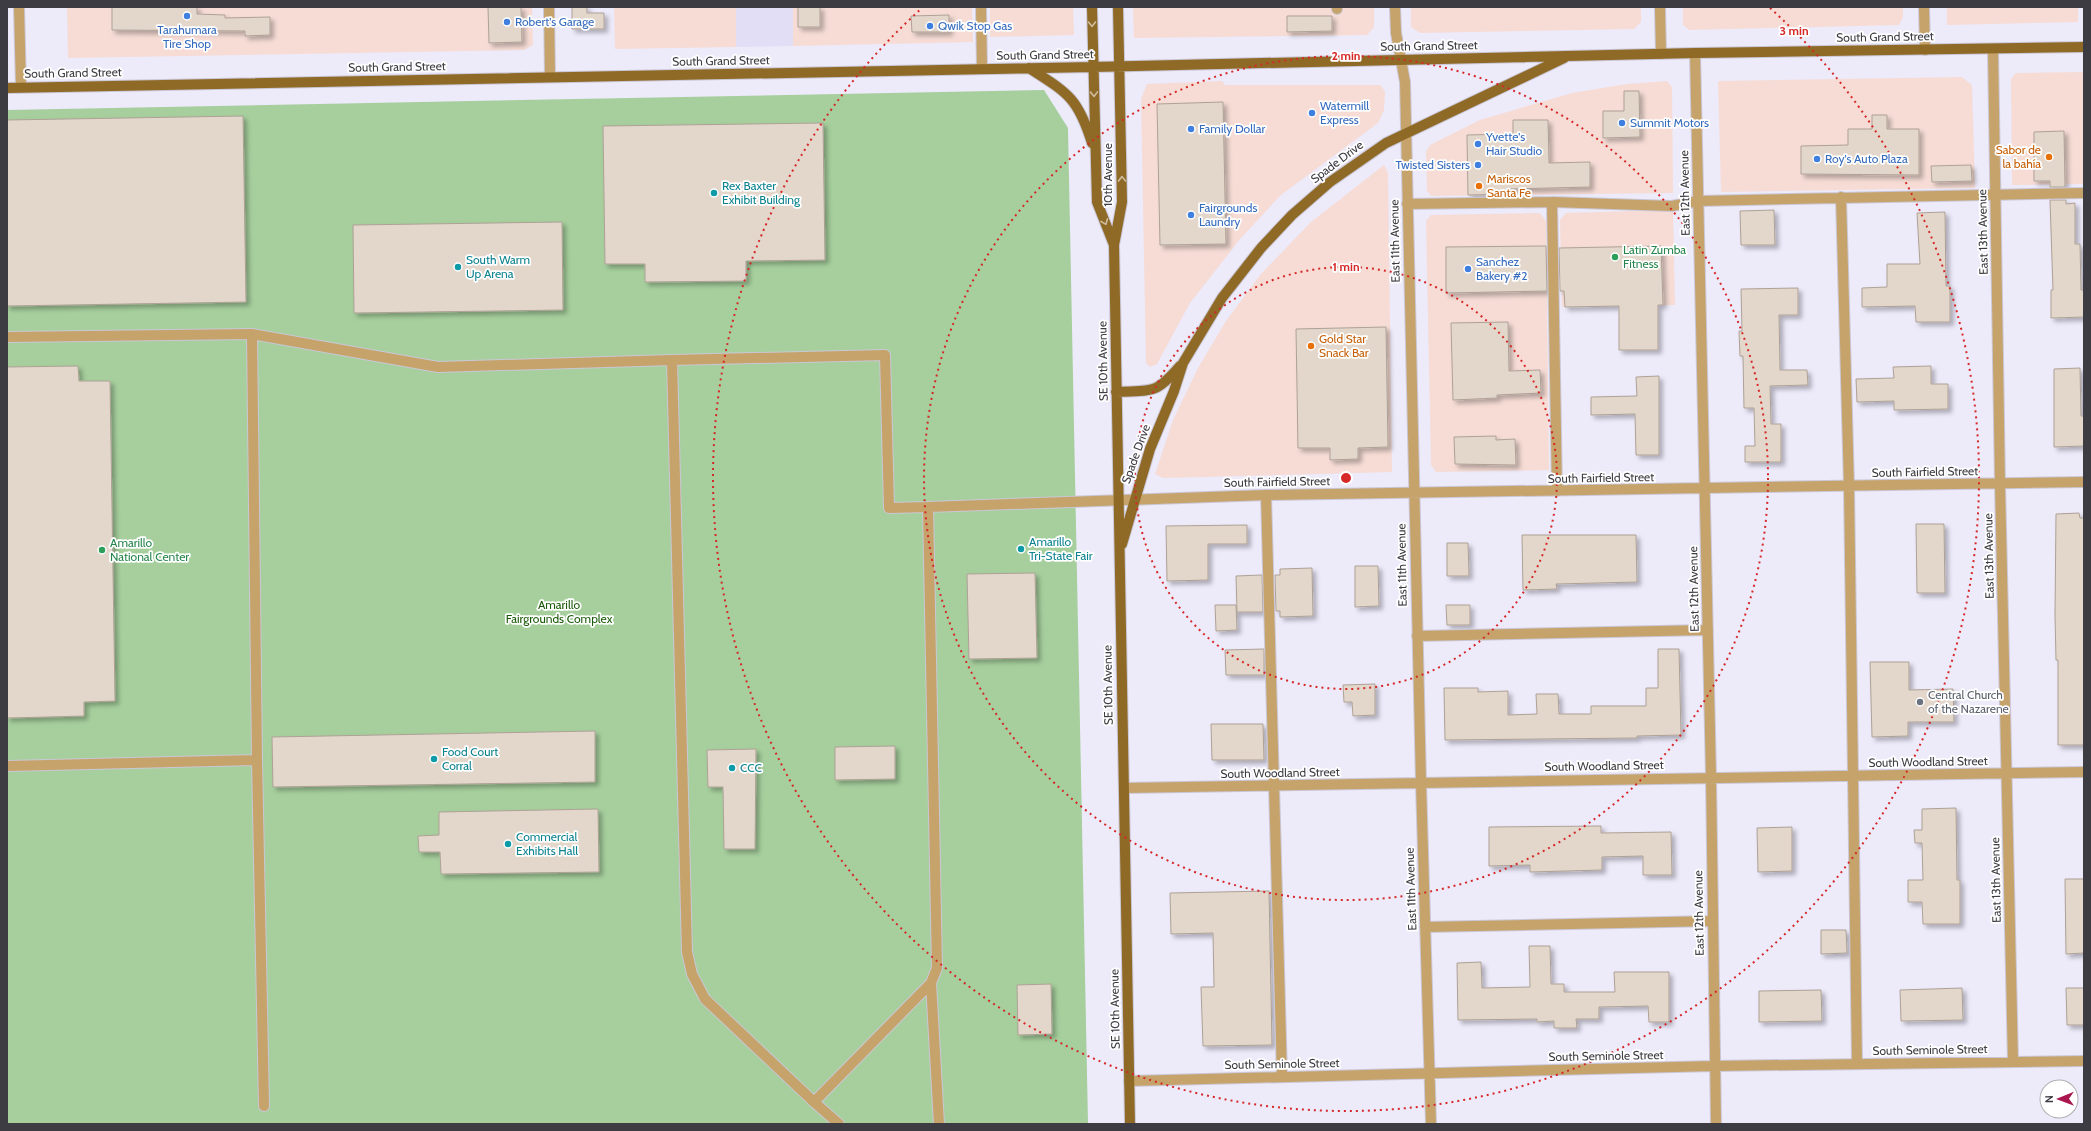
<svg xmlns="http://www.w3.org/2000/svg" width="2091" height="1131" font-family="Cabin,sans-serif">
<defs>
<filter id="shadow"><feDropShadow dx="3.5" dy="3.5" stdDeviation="2" flood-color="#0004"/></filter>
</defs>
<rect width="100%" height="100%" fill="#edeafa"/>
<!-- commercial -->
<path fill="#f6dcd5" d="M67,7H532L533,45L524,50L68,58Z
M614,7H736V47L615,49Z
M793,7H972L973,42L793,46Z
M990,7H1073L1074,35L990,37Z
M1133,7H1374V27L1367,35L1134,38Z
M1411,7H1641V22L1634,29L1420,33L1411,27Z
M1683,7H1903V17L1899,25L1689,30L1683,25Z
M1947,7H2078V22L1947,25Z
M2084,72V184L2012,185L2011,79L2016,73Z
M1962,77L1972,85L1975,188L1721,192L1718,81Z
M1222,81L1225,85H1380L1385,91L1384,110L1378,123L1281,195L1241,238L1190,303L1157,364L1150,367L1146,363L1141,99L1147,84Z
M1667,81L1672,87L1673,193L1431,196L1427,191L1426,152L1430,145L1480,120L1572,93L1627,84Z
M1384,165L1388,173L1392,472L1163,478L1155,474L1173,420L1198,368L1226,321L1260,275L1311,222Z
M1673,210L1675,305L1562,307L1560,220L1566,213Z
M1540,213L1546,221L1549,470L1436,472L1431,465L1426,221L1431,215Z"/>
<!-- built -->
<path fill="#e2def5" d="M736,7H793V46L736,47Z"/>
<!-- green -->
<path fill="#a6cf9d" d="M1044,90L1068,128L1088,1124H7V110Z"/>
<!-- building -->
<path fill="#e3d6ca" stroke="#aea196" filter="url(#shadow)" d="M112,7H197V14L225,15V18L270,17V35L245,36V31L112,30Z
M488,7H521L522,42L489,43Z
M572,7H587V13H604V29H572Z
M798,7H820V27H798Z
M949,15V32H912L911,16Z
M1287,16H1332V31L1287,32Z
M1624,91H1639L1640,137L1603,138V111H1624Z
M1223,102L1226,244L1160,245L1157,104Z
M1872,115H1887V129H1919V175L1801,174V146L1848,145V129H1872Z
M243,116L246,302L7,306V120Z
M1513,120H1548L1549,163L1590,162V187L1510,189V194L1468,195L1467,135L1513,134Z
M823,123L825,260L746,261V281L645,282V264H605L603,126Z
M2064,131L2065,187H2050V181H2034V132Z
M1971,165L1972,181L1932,182L1931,166Z
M2050,200H2066V204L2075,203V244H2080L2081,290H2084V317L2051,318V290H2053Z
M1774,210L1775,245H1741L1740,211Z
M1945,212L1946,286H1950V322H1916L1915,306L1862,307V288L1887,287V264H1920L1917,213Z
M562,222L563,310L354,313L353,225Z
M1546,246L1547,291L1446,293V247Z
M1661,246L1663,305H1658V350H1619V306L1565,307L1564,291H1560L1559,248Z
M1798,288V315H1779L1780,370H1807L1808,385L1770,386L1771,424H1781V462H1745V446H1755L1754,408H1744L1743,356H1740L1739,331H1742L1741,289Z
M1508,322L1509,371L1540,370L1541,393L1497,395V398L1453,400L1451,323Z
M1386,327L1388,447L1358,448V459L1330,460V448H1298L1296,329Z
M78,366L79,381H110L115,701L84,702V716L7,718V367Z
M1931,366V384H1948V409L1894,410V401L1857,402L1856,379L1894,378L1893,367Z
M2080,368L2081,416H2084V446L2054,447V369Z
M1659,376V455H1636L1635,414L1591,415V397L1637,396L1636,377Z
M1496,436V440L1515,439L1516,465L1455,464L1454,437Z
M2079,513L2080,518H2084V745H2058V660H2056L2055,615L2056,514Z
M1916,524H1944L1945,593H1917Z
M1247,525V544H1208V580L1167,581L1166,526Z
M1522,535H1636L1637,582L1556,584L1557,589L1523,590Z
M1447,543H1468L1469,576H1447Z
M1355,566H1378L1379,606L1355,607Z
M1312,568L1313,616L1280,617V611H1276L1275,575H1280V569Z
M1035,573L1037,658L969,659L967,574Z
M1262,575L1263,612H1237L1236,576Z
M1215,605H1236L1237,630L1216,631Z
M1446,605H1470V625H1447Z
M1264,649V675H1226L1225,650Z
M1658,649H1679L1681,735L1637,736V738L1445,740L1444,688H1478V692L1508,691V715L1537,714L1536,694H1558L1559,714H1591V706H1646V688H1658Z
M1870,662H1909V690L1953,689L1954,722H1908V736L1872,737Z
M1375,684V715L1353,716L1352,702H1344L1343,685Z
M1211,724H1263L1264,760H1212Z
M595,731V782L273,787L272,737Z
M895,746V779L835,780V747Z
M756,749L755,849H724L723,787H708L707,750Z
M1956,808L1957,880H1960V924H1923L1922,902H1908V880H1923L1922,843H1915L1914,830H1922V809Z
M598,809L599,872L441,874L440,852H419L418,836L439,835V812Z
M1601,826V833L1671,832L1672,875H1643V856L1602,857V870L1530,872V865L1489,866V827Z
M1792,827V871L1758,872L1757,828Z
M2065,879H2084V953L2066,954Z
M1269,891L1272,1045L1203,1046L1201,987H1214L1213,933L1171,934L1170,893Z
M1821,930H1846L1847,953L1821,954Z
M1529,946H1550L1551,984H1564V992H1615L1614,972H1669V1022H1649L1648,1006L1599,1007V1019H1576L1577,1028H1554V1021L1537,1022V1019L1458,1020L1457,963L1481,962L1482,988L1530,987Z
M1051,984L1052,1034L1018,1035L1017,985Z
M1962,988L1963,1020L1901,1021L1900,990Z
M2066,988H2084V1025H2067Z
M1821,990L1822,1021L1759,1022V991Z"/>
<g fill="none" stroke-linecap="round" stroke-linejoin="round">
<defs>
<path id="minor" d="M19,7L21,87
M549,7L550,77
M981,7L982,69
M1337,7V9
M1395,7L1396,33L1405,82L1421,783L1431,1124
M1660,7L1661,54
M1924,7L1925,50
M1993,49L2000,484L2013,1062
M1695,53L1711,777L1716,1124
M1841,197L1849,486L1857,1064
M1552,202L1557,491
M1407,204L1552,202L1672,206L1698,201L2084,193
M7,337L252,334L438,367L672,360L687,952L692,974L705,999L814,1102
M672,360L885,355L889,508L928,507
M1266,495L1282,1077
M1417,636L1708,630
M257,760L264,1106
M7,766L257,760L252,334
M1124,788L2084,772
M1425,927L1713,921
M931,983L939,1124
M1129,1081L1714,1066L2084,1061
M839,1124L814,1102L931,983L937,968L928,507L1266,495L2084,482"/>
<path id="major" d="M1092,7L1097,202L1114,245
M1118,7L1122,202L1114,245L1130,1124
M1029,68C1068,93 1078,98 1092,143
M7,88L1093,67L1695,53L2084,47
M1116,392C1153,390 1155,395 1180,366
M1122,544L1150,449L1174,391L1183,363L1222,298L1261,248L1292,215L1330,182L1386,143L1564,58"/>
</defs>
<!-- minor casing -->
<use href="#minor" stroke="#cac7d5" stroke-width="12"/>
<!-- major casing -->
<use href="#major" stroke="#cac7d5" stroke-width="12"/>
<!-- minor -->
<use href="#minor" stroke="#c6a36b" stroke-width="10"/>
<!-- major -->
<use href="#major" stroke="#8f6926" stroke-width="10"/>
</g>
<!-- one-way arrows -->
<defs><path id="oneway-chevron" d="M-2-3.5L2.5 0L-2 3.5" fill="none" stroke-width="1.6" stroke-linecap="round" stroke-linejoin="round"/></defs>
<g stroke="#cdbc9d">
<use href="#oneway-chevron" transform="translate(1092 24) rotate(89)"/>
<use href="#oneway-chevron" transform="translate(1094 94) rotate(88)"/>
<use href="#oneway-chevron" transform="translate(1122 179) rotate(-91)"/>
<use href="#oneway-chevron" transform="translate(1105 222) rotate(68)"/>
</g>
<!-- distance rings -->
<g fill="none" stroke="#d62828" stroke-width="2" stroke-dasharray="2 4">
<circle cx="1346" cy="478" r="211"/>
<circle cx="1346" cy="478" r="422"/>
<path d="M1770 8A633 633 0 1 1 922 8"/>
</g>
<!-- markers -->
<g fill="#3f7fe0" stroke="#fff" stroke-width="1.5">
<circle cx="187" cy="16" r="4"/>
<circle cx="507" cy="22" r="4"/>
<circle cx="930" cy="26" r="4"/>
<circle cx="1312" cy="113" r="4"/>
<circle cx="1622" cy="123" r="4"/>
<circle cx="1191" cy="129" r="4"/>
<circle cx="1478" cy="144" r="4"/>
<circle cx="1817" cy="159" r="4"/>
<circle cx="1478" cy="165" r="4"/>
<circle cx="1191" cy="215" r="4"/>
<circle cx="1468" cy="269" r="4"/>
</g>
<g fill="#e8710a" stroke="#fff" stroke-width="1.5">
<circle cx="2049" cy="157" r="4"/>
<circle cx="1479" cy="186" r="4"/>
<circle cx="1311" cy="346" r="4"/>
</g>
<g fill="#0f9aa8" stroke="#fff" stroke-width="1.5">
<circle cx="714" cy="193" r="4"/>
<circle cx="458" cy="267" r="4"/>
<circle cx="1021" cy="549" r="4"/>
<circle cx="434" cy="759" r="4"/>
<circle cx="732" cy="768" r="4"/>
<circle cx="508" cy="844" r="4"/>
</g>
<g fill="#2e9e5b" stroke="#fff" stroke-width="1.5">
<circle cx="1615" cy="257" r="4"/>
<circle cx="102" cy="550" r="4"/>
</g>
<circle fill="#6b7280" stroke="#fff" stroke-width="1.5" cx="1920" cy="702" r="4"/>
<g text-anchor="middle" stroke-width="3.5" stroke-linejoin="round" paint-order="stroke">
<!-- shop labels -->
<g font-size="12" fill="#366cbe" stroke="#fff" text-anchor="start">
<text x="515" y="26">Robert's Garage</text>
<text x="938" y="30">Qwik Stop Gas</text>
<text x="187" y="34" text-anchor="middle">Tarahumara<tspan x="187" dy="14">Tire Shop</tspan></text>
<text x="1320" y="110">Watermill<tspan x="1320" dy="14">Express</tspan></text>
<text x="1630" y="127">Summit Motors</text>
<text x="1199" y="133">Family Dollar</text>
<text x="1486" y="141">Yvette's<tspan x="1486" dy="14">Hair Studio</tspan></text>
<text x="1825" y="163">Roy's Auto Plaza</text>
<text x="1470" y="169" text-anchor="end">Twisted Sisters</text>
<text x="1199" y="212">Fairgrounds<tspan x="1199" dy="14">Laundry</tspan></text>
<text x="1476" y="266">Sanchez<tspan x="1476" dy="14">Bakery #2</tspan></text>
</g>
<!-- street labels -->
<g font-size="12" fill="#3d3c42" stroke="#fff">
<text transform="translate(1885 37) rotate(-1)" y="4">South Grand Street</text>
<text transform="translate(1429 46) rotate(-1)" y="4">South Grand Street</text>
<text transform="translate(1045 55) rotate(-1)" y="4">South Grand Street</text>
<text transform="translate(721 61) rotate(-1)" y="4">South Grand Street</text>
<text transform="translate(397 67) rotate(-1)" y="4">South Grand Street</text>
<text transform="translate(73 73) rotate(-1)" y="4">South Grand Street</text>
<text transform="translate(1337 162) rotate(-37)" y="4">Spade Drive</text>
<text transform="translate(1108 175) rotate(-90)" y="4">10th Avenue</text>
<text transform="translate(1685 193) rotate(-91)" y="4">East 12th Avenue</text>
<text transform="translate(1983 232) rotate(-91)" y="4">East 13th Avenue</text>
<text transform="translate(1395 241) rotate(-91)" y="4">East 11th Avenue</text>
<text transform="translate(1103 361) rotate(-91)" y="4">SE 10th Avenue</text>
<text transform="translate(1136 454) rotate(-70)" y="4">Spade Drive</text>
<text transform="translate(1925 472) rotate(-1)" y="4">South Fairfield Street</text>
<text transform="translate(1601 478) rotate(-1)" y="4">South Fairfield Street</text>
<text transform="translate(1277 482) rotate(-1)" y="4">South Fairfield Street</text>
<text transform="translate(1989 556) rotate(-91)" y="4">East 13th Avenue</text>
<text transform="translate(1402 565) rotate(-91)" y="4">East 11th Avenue</text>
<text transform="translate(1694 589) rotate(-91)" y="4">East 12th Avenue</text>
<text transform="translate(1108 685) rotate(-91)" y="4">SE 10th Avenue</text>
<text transform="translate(1928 762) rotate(-1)" y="4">South Woodland Street</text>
<text transform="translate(1604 766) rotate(-1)" y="4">South Woodland Street</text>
<text transform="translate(1280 773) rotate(-1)" y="4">South Woodland Street</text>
<text transform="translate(1996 880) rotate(-91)" y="4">East 13th Avenue</text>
<text transform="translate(1411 889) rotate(-92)" y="4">East 11th Avenue</text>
<text transform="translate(1699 913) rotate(-91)" y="4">East 12th Avenue</text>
<text transform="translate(1115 1009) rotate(-91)" y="4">SE 10th Avenue</text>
<text transform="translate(1930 1050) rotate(-1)" y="4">South Seminole Street</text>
<text transform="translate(1606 1056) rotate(-1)" y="4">South Seminole Street</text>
<text transform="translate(1282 1064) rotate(-1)" y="4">South Seminole Street</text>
</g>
<!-- food labels -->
<g font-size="12" fill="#c56008" stroke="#fff" text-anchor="start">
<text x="2041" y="154" text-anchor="end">Sabor de<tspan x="2041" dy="14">la bahía</tspan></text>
<text x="1487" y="183">Mariscos<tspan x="1487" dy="14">Santa Fe</tspan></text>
<text x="1319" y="343">Gold Star<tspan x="1319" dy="14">Snack Bar</tspan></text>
</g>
<!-- culture labels -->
<g font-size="12" fill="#0d838f" stroke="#fff" text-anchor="start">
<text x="722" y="190">Rex Baxter<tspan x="722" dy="14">Exhibit Building</tspan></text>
<text x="466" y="264">South Warm<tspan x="466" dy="14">Up Arena</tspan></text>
<text x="1029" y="546">Amarillo<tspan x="1029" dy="14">Tri-State Fair</tspan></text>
<text x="442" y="756">Food Court<tspan x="442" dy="14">Corral</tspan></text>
<text x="740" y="772">CCC</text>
<text x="516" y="841">Commercial<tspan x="516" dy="14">Exhibits Hall</tspan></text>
</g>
<!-- leisure labels -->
<g font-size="12" fill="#27864d" stroke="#fff" text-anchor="start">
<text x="1623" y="254">Latin Zumba<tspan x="1623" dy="14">Fitness</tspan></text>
<text x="110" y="547">Amarillo<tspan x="110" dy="14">National Center</tspan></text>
</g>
<!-- park labels -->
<g font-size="12" fill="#1a5907" stroke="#fff">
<text x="559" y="609">Amarillo<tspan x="559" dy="14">Fairgrounds Complex</tspan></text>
</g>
<!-- worship labels -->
<g font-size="12" fill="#5b616d" stroke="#fff" text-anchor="start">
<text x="1928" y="699">Central Church<tspan x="1928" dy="14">of the Nazarene</tspan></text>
</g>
</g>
<circle cx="1346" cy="478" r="6" fill="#d62828" stroke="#fff" stroke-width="2"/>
<g font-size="12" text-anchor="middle" font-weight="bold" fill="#d62828" stroke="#fff" stroke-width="3.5" stroke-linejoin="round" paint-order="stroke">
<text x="1794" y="35">3 min</text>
<text x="1346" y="60">2 min</text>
<text x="1346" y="271">1 min</text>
</g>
<!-- border -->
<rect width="2091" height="1131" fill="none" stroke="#3d3c42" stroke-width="16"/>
<!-- north arrow -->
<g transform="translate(2059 1099) rotate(269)"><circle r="19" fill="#ffffff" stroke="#b1b1b3"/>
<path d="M0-3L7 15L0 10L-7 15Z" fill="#aa174e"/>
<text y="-6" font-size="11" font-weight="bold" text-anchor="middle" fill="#3d3c42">N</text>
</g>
</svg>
